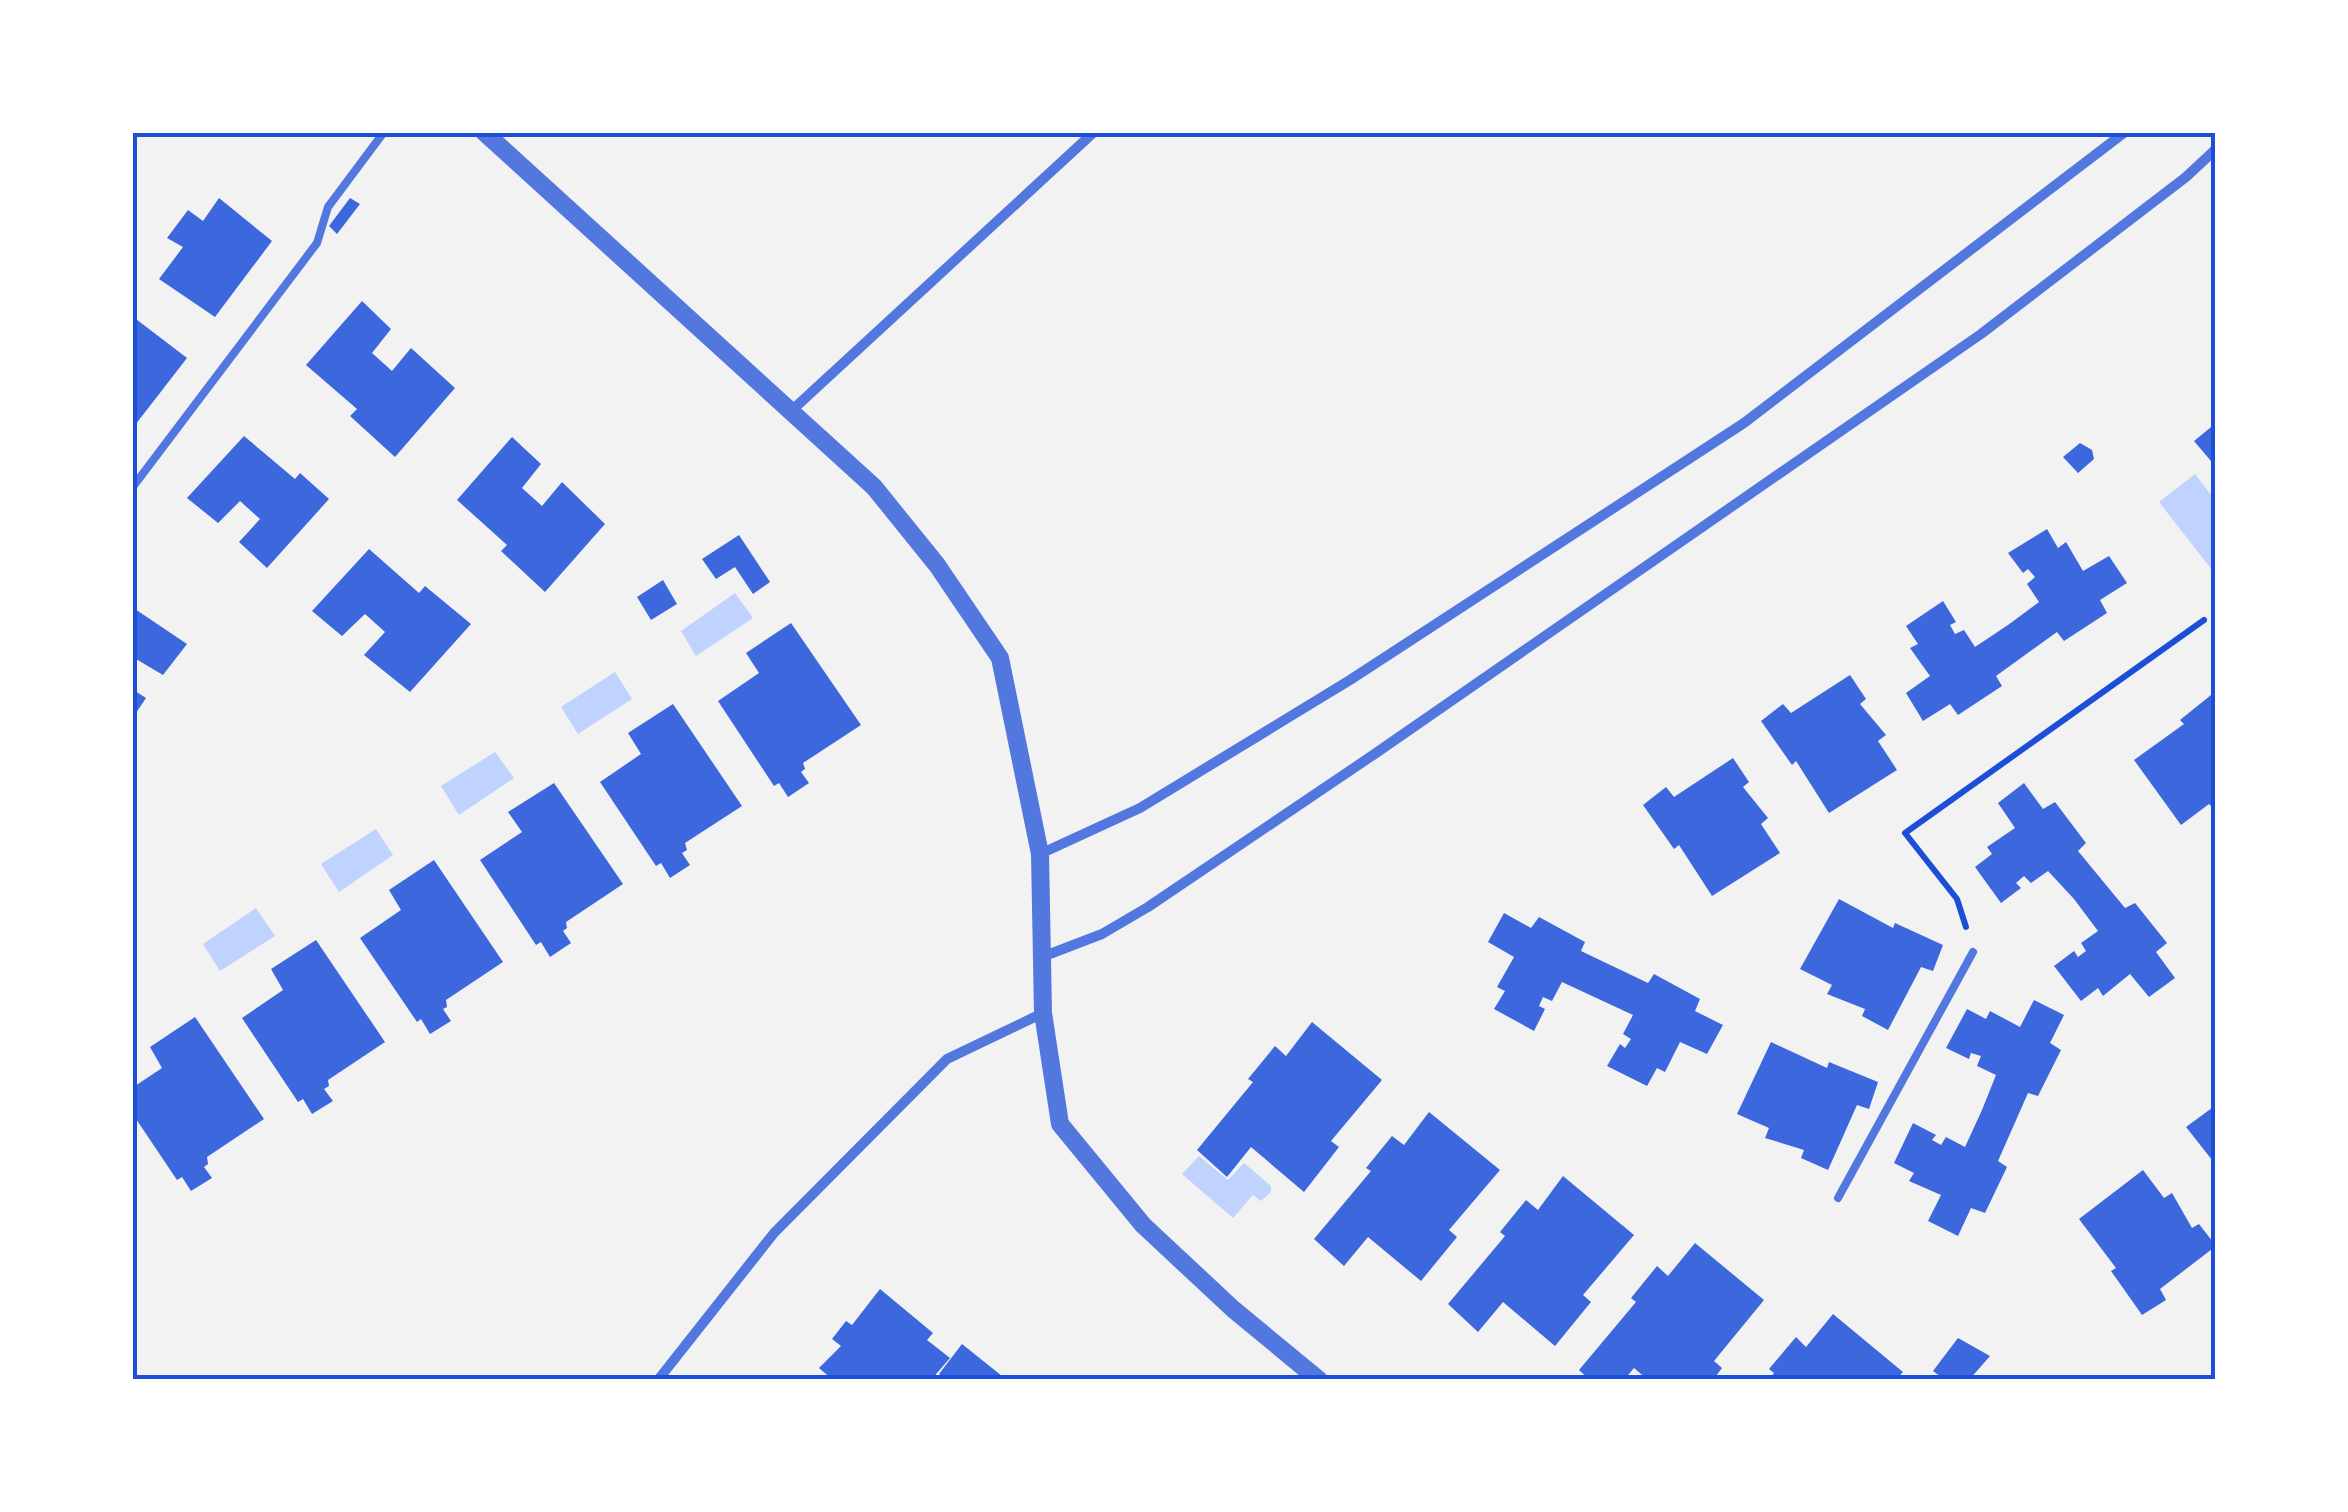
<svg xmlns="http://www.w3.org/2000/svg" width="2348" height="1512" font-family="Bitter,serif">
<rect width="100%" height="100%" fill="#f2f2f2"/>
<!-- water -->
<path fill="#bfd3fe" d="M2195,474L2215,500V574L2159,502Z
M735,593L753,618L696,656L681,631Z
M615,672L632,699L578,734L561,707Z
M495,752L514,778L459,815L441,786Z
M376,829L393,855L339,892L321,864Z
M256,908L275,936L220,971L203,944Z
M1199,1156L1228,1180L1244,1163L1271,1186V1192L1261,1201L1253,1195L1233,1218L1182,1174Z"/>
<!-- building -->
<path fill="#3d67dc" d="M219,198L272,241L215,317L159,279L183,247L167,238L188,210L203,221Z
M350,198L360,204L337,234L329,226Z
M362,301L391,329L372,353L392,371L411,348L455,388L395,457L350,416L357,409L306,365Z
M132,316L187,358L132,429Z
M2216,423V467L2194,441Z
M244,436L295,479L300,473L329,499L267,568L239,542L260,519L240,501L218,523L187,498Z
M512,437L541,464L522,488L542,506L562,482L605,524L545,592L501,551L507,545L457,500Z
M2080,443L2092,450L2094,459L2078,473L2063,457Z
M2047,529L2058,548L2066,542L2083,571L2109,556L2127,583L2100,600L2107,613L2064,641L2057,632L1996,676L2002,686L1958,715L1950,704L1923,721L1906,693L1930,676L1910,648L1918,644L1906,626L1943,601L1956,622L1950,625L1955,634L1964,630L1975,647L2008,625L2039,602L2027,584L2035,577L2028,569L2023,573L2008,553Z
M739,535L770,582L753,594L735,567L716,579L702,559Z
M369,549L419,593L425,586L471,624L410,692L364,655L385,632L365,614L342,636L312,611Z
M663,580L677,604L651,620L637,597Z
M132,607L187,644L163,675L136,659L132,665Z
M791,623L861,725L803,763L805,769L801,772L809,783L788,797L779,783L774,786L718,701L759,673L746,653Z
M1850,675L1866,699L1860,704L1886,735L1878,741L1897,770L1829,813L1796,761L1792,765L1761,721L1783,704L1791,713Z
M132,689L146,698L132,719Z
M2216,691V811L2209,804L2181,825L2134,760L2184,724L2180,720Z
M673,704L742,806L685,843L687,850L682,853L690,865L670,878L661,863L656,866L600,782L641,754L628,733Z
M1733,758L1749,782L1743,787L1768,818L1761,824L1780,853L1712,896L1679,845L1674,849L1643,805L1666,787L1674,797Z
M554,783L623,884L566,922L567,928L563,931L571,943L550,957L541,942L536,945L480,860L522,832L508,812Z
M2024,783L2043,809L2055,802L2086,843L2078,851L2125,908L2135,903L2167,943L2156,952L2175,978L2149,997L2130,974L2103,996L2098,988L2081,1001L2054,966L2074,951L2078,957L2086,951L2081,943L2098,931L2074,899L2048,871L2031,883L2024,876L2016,883L2021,888L2001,903L1975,867L1992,854L1987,847L2015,828L1998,803Z
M434,860L503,962L446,1000L447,1007L443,1009L451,1021L430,1034L421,1019L417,1022L360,938L401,910L389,890Z
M1839,899L1893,928L1895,923L1943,945L1933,971L1921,967L1888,1030L1862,1016L1865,1009L1827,994L1832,985L1800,969Z
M1504,913L1531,928L1539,917L1585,942L1581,951L1648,983L1654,974L1700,999L1695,1011L1723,1025L1707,1054L1680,1042L1665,1072L1657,1068L1647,1086L1607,1066L1620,1044L1625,1048L1631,1039L1623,1034L1633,1015L1562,982L1552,1001L1543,997L1539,1006L1545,1009L1534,1031L1494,1009L1505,991L1497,987L1514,957L1488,942Z
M316,940L385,1042L328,1080L329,1086L324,1089L333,1101L312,1114L303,1099L298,1102L242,1018L283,990L271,969Z
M2034,1000L2064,1015L2050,1043L2061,1050L2038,1096L2028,1093L1998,1161L2007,1167L1985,1213L1971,1208L1958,1236L1928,1221L1941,1195L1909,1181L1914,1173L1894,1163L1913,1123L1936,1135L1932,1140L1941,1145L1946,1137L1965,1147L1982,1110L1996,1075L1977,1066L1981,1056L1971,1053L1969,1059L1946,1048L1967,1009L1986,1019L1990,1011L2020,1027Z
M195,1017L264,1119L207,1157L208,1164L204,1167L212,1178L191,1191L182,1177L177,1180L132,1113V1088L162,1068L150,1047Z
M1312,1022L1382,1080L1331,1141L1339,1147L1304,1192L1251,1147L1227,1177L1197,1150L1253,1082L1248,1079L1275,1046L1286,1056Z
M1771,1042L1827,1068L1829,1062L1878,1082L1869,1109L1857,1105L1828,1170L1801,1158L1804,1150L1765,1138L1769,1128L1737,1114Z
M2216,1105V1165L2186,1127Z
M1429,1112L1500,1170L1449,1230L1457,1237L1421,1281L1368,1237L1344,1266L1314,1239L1371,1171L1366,1168L1392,1136L1404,1145Z
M2143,1170L2164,1198L2172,1193L2192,1228L2199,1224L2216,1246L2160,1289L2166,1300L2142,1315L2111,1271L2116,1268L2079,1219Z
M1563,1176L1634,1235L1583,1295L1591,1302L1555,1346L1503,1302L1478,1332L1448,1304L1505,1236L1500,1232L1526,1200L1538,1210Z
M1695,1243L1764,1300L1714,1361L1722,1368L1713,1380H1648L1634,1368L1624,1380H1590L1579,1370L1636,1302L1631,1298L1657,1266L1668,1276Z
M880,1289L933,1333L927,1340L950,1358L931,1380H833L819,1368L841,1346L832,1339L846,1321L852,1325Z
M1833,1314L1903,1372L1896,1380H1769L1774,1373L1769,1369L1796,1337L1806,1347Z
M1958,1338L1990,1356L1969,1380H1945L1933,1371Z
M962,1344L1007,1380H946L939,1374Z"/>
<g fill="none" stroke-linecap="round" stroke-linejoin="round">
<!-- path -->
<path stroke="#1d4ed8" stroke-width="6" d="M1966,927L1957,899L1905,833L2204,620"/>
<!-- service -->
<path stroke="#5277de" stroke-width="8" d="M132,488L317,243L328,207L384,132
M1838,1198L1973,952"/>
<!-- minor -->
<path stroke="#5277de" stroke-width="10" d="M789,413L1094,132
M1040,854L1140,808L1350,680L1744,423L2125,132
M1042,957L1102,934L1148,907L1376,753L1981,334L2186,177L2216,149
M658,1380L774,1233L947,1059L1043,1013"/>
<!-- tertiary -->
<path stroke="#5277de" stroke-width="18" d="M484,132L874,487L937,565L1000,658L1040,854L1043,1013L1060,1124L1143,1225L1233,1309L1319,1380"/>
</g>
<!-- border -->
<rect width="2348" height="1512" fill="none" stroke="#ffffff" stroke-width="270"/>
<rect x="135" y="135" width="2078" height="1242" fill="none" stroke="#1d4ed8" stroke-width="4"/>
</svg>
